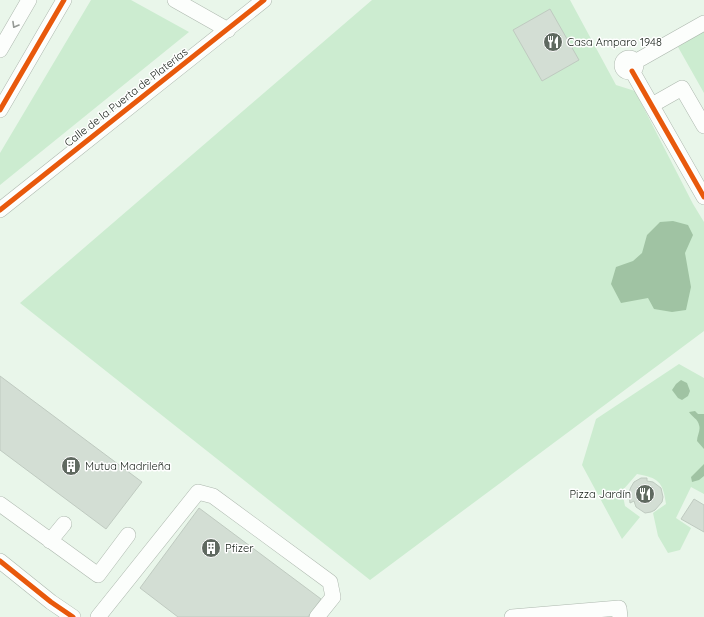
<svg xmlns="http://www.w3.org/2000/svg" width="704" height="617" font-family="Quicksand,sans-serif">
<rect width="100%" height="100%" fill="#e9f6ea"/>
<!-- green -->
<path fill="#ccecd0" d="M91,0H131L189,32L0,185V153Z
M372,0H570L616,85L635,91L693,204L704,222V331L370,580L20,303Z
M704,31V93L678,47Z
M679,364L704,378V494L691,487L676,518L691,528L680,550L668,553L658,536L653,513L666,504C663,481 658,478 637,474L622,491L625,506L640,517L622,539L582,465L596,419Z"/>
<!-- water -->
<path fill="#a0c3a3" d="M673,221L688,225L693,235L685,253L691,287L686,310L672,312L654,309L648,298L621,303L611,284L616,267L633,261L642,253L647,235L660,222Z
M681,380L687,383L690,391L688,396L682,400L678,398L672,390L676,384Z
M695,411L698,414H704V449L697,441C697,436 701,430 699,425C698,419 692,417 689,412Z
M704,464V476L699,480L692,482L691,477Z"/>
<!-- building -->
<path fill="#d3ded4" stroke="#bfcac0" d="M550,9L579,60L542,81L513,30Z
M0,376L142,482L106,529L0,450Z
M641,478H647V481L653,482L661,488L663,497L662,502L655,510L651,512L645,513L636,507L634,501L630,503L629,492L631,487L634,482Z
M694,499L704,505V532L681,519Z
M199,508L321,599L308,617H178L140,588Z"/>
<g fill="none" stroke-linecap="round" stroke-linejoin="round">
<defs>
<path id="minor" d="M175,0L228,30
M0,50L29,0
M622 65a7 7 0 1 1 14 0a7 7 0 1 1-14 0Z
M635,62L704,23
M632,71L704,197
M652,105L682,88L704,126
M0,110L64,0
M0,210L264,0
M0,504L98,575L128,535
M50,541L64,524
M0,561L51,602L73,617
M98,617L198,492L213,496L330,582L333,597L317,617
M512,617L619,608L620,617"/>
</defs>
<!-- minor casing -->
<use href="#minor" stroke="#adb8ae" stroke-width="16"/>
<!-- minor -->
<use href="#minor" stroke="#fcfefc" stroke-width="15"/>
<defs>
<path id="cycleway" d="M632,71L704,197
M0,110L64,0
M0,210L264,0
M0,561L51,602L73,617"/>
</defs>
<!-- cycleway casing -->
<use href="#cycleway" stroke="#fff" stroke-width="8"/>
<!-- cycleway -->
<use href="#cycleway" stroke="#e8590c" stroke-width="5"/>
</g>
<!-- one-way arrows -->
<defs><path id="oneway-chevron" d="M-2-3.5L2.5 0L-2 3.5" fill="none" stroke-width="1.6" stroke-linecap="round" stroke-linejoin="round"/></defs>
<use stroke="#949994" href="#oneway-chevron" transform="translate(15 25) rotate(120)"/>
<!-- icons -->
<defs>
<symbol id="restaurant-disc" viewBox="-11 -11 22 22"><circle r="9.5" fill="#5f6960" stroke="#fff"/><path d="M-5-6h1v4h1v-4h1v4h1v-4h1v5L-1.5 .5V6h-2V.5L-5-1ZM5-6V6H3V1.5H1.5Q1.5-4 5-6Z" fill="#fff"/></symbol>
<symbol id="building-disc" viewBox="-11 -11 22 22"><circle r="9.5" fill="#5f6960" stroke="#fff"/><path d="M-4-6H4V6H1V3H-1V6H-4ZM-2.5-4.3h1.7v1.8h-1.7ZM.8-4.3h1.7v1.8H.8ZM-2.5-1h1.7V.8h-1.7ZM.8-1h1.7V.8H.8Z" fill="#fff"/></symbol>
</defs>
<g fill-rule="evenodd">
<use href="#restaurant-disc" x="542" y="31" width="22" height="22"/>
<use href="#building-disc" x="60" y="455" width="22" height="22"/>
<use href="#restaurant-disc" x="634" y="483" width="22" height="22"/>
<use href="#building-disc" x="200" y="537" width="22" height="22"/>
</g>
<g text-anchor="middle" stroke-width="3" stroke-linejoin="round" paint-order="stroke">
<!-- poi labels -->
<g font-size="11" fill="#141d15" stroke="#fff" text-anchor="start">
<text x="567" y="46">Casa Amparo 1948</text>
<text x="85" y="470">Mutua Madrileña</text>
<text x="631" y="498" text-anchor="end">Pizza Jardín</text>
<text x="225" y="552">Pfizer</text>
</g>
<!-- street labels -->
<g font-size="11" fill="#141d15" stroke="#fff">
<text transform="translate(126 97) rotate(-38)" y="4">Calle de la Puerta de Platerías</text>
</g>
</g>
</svg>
